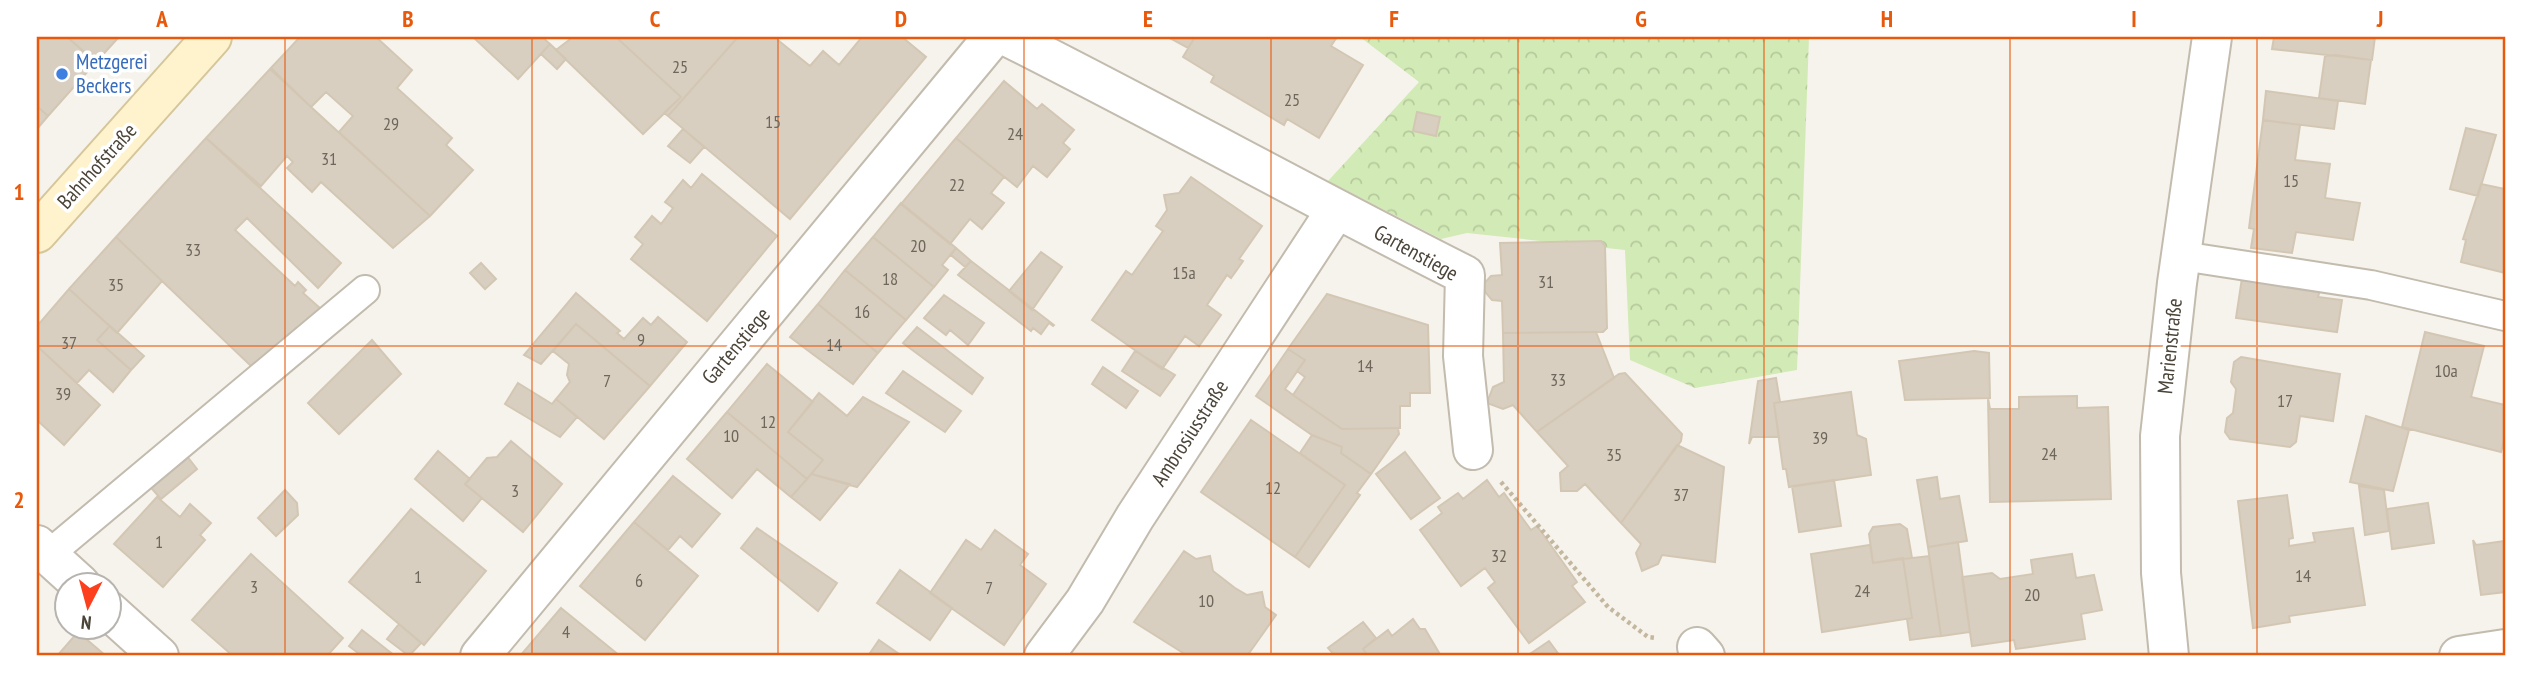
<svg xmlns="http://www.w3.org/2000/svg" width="2542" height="693" font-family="'PT Sans Narrow',sans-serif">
<defs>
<pattern id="forest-crowns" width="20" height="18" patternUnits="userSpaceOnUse" patternTransform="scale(1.75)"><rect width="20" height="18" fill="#d2eab5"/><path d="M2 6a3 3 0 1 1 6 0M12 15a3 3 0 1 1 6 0" fill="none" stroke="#b6ca9c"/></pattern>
</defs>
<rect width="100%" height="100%" fill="#f6f3ec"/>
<!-- forest -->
<path fill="url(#forest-crowns)" d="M1360,37H1809L1797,370L1695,388L1630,360L1625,250L1467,233L1441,239L1328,181L1419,82Z"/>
<!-- building -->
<path fill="#d8cfc1" stroke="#d3c7b4" stroke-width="2" d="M37,37H67L96,62L48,116L37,106Z
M67,37H119L96,62Z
M300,37H376L412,70L397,88L452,138L446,145L473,170L430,216L339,132L353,116L326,92L311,107L270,69Z
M473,37H542L550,44L518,79Z
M573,37H616L681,97L643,134L556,50Z
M616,37H738L668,116L664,113L681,97Z
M738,37H774L810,66L823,51L839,65L862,37H902L926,57L790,219L668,116Z
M1168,37H1195L1188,48Z
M1195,37H1337L1331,46L1363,65L1319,138L1287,119L1284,125L1211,82L1214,76L1183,57Z
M2274,37H2375L2372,60L2272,49Z
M550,44L566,59L557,69L541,54Z
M2336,55L2371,60L2365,104L2319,98L2325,56Z
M271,68L311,107L430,216L393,248L321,182L312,192L287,168L293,162L287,156L261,186L206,138Z
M1004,81L1037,109L1042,104L1074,130L1063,143L1070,149L1047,177L1033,166L1017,187L956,138Z
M2266,91L2338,101L2334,129L2263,120Z
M37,106L48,116L37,129Z
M1417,112L1440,117L1436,136L1413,131Z
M2263,120L2300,125L2295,160L2330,164L2325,198L2360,203L2353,240L2296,232L2292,253L2251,248L2254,229L2249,228Z
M2466,128L2496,135L2478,196L2450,189Z
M683,129L704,147L690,163L668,146Z
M206,138L341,263L318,288L247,218L235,230L295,286L298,282L306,290L303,293L321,309L253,368L116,237Z
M956,138L1004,177L991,193L1004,203L982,229L970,219L950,244L901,204Z
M702,174L777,236L707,321L631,259L643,244L635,237L652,216L661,224L673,208L665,202L683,180L691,188Z
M1191,177L1262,226L1239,259L1243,261L1231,278L1227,275L1207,305L1221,315L1199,346L1185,336L1162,369L1092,320L1126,271L1132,275L1163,231L1156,226L1167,210L1164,195L1179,193Z
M2481,184L2505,189V273L2461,262L2466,240L2463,239Z
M901,203L956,248L942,265L948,270L934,287L873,237Z
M116,237L162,281L117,333L69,289Z
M873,237L934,287L906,320L845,270Z
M1601,241L1605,246L1607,328L1603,332L1503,333L1502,301L1492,300L1481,287L1491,276L1502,275L1500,243Z
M956,248L971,261L965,267L951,255Z
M1041,252L1062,267L1032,310L1009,291Z
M971,261L1054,325L1053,326L1049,323L1041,334L1033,328L1031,331L958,275Z
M481,263L496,279L485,289L470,273Z
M845,270L906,320L878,353L818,304Z
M2242,278L2320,290L2318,297L2342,300L2337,332L2236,318Z
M69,289L110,326L97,340L131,370L113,392L89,370L77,383L37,346V326Z
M576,293L620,331L617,333L624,339L643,318L651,325L658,317L687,342L650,386L576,324L541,364L524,355Z
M1327,294L1428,325L1430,393H1410V406H1400V428L1342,429L1293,395L1305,377L1297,371L1305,360L1288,349Z
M944,295L984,323L968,345L950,330L946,335L924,318Z
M818,304L878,353L853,384L790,337Z
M576,324L650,386L604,439L556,399L570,382L567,375L569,364L553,351Z
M110,326L144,356L131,370L97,340Z
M917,327L983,378L972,394L903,343Z
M1596,332L1614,378L1537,432L1513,405L1503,409L1487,403L1493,387L1504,382L1503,333Z
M2425,332L2484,346L2471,397L2505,405V437L2501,452L2402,427Z
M372,340L401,374L339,434L308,403Z
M37,346L100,405L64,445L37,420Z
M1288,349L1305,360L1285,389L1293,395L1342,429L1398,428L1399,434L1371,474L1341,453L1342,447L1312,435L1256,396Z
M1135,351L1175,375L1160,396L1122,371Z
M1974,351L1989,353L1990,398L1905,400L1899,361Z
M2241,357L2340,374L2333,421L2300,416L2296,442L2290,447L2230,439L2225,432L2227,418L2233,413L2236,389L2231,382L2234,362Z
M767,364L813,402L788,432L823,460L807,479L727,412Z
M1103,367L1138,391L1126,408L1092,384Z
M903,371L961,411L945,432L886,393Z
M1625,373L1682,434L1681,441L1621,523L1585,484L1577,491H1561L1560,473L1568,466L1537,432L1619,374Z
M1776,378L1780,402L1774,403L1779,437H1752L1749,444L1758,381Z
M518,383L552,404L556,399L577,417L560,437L505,404Z
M1851,392L1857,435L1866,439L1871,475L1789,487L1786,469H1783L1774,403Z
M819,393L847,416L863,397L909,422L857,487L811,474L823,460L788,432Z
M2077,396V408L2108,407L2111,499L1990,502L1988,398L1990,409H2019V397Z
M727,412L807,479L791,497L757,469L732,498L687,459Z
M2366,416L2409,430L2393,491L2350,482Z
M1251,420L1345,485L1295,557L1201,492Z
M1312,435L1342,447L1341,453L1371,474L1357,493L1360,495L1309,567L1295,557L1345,485L1300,453Z
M511,441L562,484L523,532L465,484L487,458L497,457Z
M1677,445L1724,467L1715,562L1662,555L1658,564L1642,571L1636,553L1641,544L1621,523Z
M183,451L197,469L161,499L145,481Z
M438,451L470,479L465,484L482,498L463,521L415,479Z
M1405,452L1440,498L1411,519L1376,474Z
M811,474L850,484L820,520L791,497Z
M673,476L720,514L692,547L680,536L668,550L634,522Z
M1937,477L1940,499L1959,496L1967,541L1928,547L1917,480Z
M1487,480L1499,497L1504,493L1531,530L1537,526L1577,582L1572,586L1585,602L1529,643L1488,588L1495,582L1485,568L1461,586L1420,530L1442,513L1438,507L1458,493L1463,499Z
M1834,480L1841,526L1799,532L1792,486Z
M2359,486L2384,490L2389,531L2365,535Z
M285,490L297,503L298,515L276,536L258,518Z
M2287,495L2293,538L2289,539V546L2315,542L2313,533L2353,528L2365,605L2289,616L2290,622L2253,628L2238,501Z
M157,497L180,517L190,504L211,523L200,535L205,540L163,587L114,544Z
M2428,503L2434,543L2392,549L2387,509Z
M411,509L486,571L424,645L349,582Z
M634,522L698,576L645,640L580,586Z
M1900,524L1907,529L1912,558L1873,563L1869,534L1873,527Z
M757,528L837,583L818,611L741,548Z
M995,530L1028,554L1020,565L1046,584L1004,645L930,593L966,540L981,550Z
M2473,540L2476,545L2505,541V592L2481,595Z
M1958,542L1970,632L1941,636L1928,547Z
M1870,545L1873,563L1903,558L1912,618L1822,632L1811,554Z
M1184,551L1196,559L1210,556L1213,571L1235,588L1247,595L1262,592L1265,607L1276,615L1247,656H1188L1134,622Z
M251,554L343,638L327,656H233L192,620Z
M2072,554L2076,578L2094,575L2102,610L2081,614L2085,639L2016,649L2014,640L1972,646L1962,577L1992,573L2000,579L2033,574L2031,560Z
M1929,556L1941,636L1910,640L1907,619L1912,618L1903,559Z
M900,570L952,608L930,640L877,603Z
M561,608L620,656H520Z
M1413,619L1420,629H1425L1441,656H1368L1363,649L1388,630L1392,636Z
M1363,622L1376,638L1363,649L1368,656H1335L1328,648Z
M399,624L421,643L409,656L387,639Z
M362,630L395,656H362L349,646Z
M78,632L106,656H57Z
M879,640L902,656H868Z
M1549,641L1560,656H1527Z"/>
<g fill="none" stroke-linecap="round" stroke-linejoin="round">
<defs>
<path id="lane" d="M2182,256L2371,285L2505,316
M48,555L365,290"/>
<path id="street" d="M1008,37C1161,114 1312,198 1465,275L1463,356L1473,450
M37,545L80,584
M108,610L159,656
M1697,647L1705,656
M480,656L993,37
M1044,656L1085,601L1135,517L1336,210
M2169,656L2161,573L2160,436L2177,283L2212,37
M2459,656L2505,649"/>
<path id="secondary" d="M37,233L212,37"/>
</defs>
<!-- lane casing -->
<use href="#lane" stroke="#c2bbae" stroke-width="32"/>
<!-- street casing -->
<use href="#street" stroke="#c2bbae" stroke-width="42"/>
<!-- secondary casing -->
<use href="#secondary" stroke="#d6c79b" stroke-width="42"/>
<!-- path -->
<path stroke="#c4b79f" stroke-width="4.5" stroke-dasharray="3.5 3.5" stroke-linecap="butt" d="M1501,482L1608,607L1648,637L1656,638"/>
<!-- lane -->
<use href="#lane" stroke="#fff" stroke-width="28"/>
<!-- street -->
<use href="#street" stroke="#fff" stroke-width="38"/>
<!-- secondary -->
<use href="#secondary" stroke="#fff3cd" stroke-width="38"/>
</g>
<!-- grid -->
<path fill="none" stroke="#e8590c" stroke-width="2" stroke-opacity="0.55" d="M285,37V656M532,37V656M778,37V656M1024,37V656M1271,37V656M1518,37V656M1764,37V656M2010,37V656M2257,37V656M37,346H2505"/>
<!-- markers -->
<circle fill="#3f7fe0" stroke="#fff" stroke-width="2.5" cx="62" cy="74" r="7"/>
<g text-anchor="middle" stroke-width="7" stroke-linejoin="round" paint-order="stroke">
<!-- number labels -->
<g font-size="18" fill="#6e675b">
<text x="680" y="73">25</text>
<text x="1292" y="106">25</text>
<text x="773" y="128">15</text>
<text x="391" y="130">29</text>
<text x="1015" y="140">24</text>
<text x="329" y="165">31</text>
<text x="2291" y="187">15</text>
<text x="957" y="191">22</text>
<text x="918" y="252">20</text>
<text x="193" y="256">33</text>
<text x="1184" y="279">15a</text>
<text x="890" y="285">18</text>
<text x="1546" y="288">31</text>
<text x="116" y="291">35</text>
<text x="862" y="318">16</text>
<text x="641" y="346">9</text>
<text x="69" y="349">37</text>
<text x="834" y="351">14</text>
<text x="1365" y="372">14</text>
<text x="2446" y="377">10a</text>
<text x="1558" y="386">33</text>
<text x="607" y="387">7</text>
<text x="63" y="400">39</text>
<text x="2285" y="407">17</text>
<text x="768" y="428">12</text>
<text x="731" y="442">10</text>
<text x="1820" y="444">39</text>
<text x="2049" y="460">24</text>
<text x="1614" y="461">35</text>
<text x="1273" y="494">12</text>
<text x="515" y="497">3</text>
<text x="1681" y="501">37</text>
<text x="159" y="548">1</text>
<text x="1499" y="562">32</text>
<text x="2303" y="582">14</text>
<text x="418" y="583">1</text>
<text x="639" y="587">6</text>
<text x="254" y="593">3</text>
<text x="989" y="594">7</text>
<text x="1862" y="597">24</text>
<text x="2032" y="601">20</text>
<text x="1206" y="607">10</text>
<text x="566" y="638">4</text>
</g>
<!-- shop labels -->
<g font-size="21" fill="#366cbe" stroke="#fff" text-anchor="start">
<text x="76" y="69">Metzgerei<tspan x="76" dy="24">Beckers</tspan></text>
</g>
<!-- street labels -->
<g font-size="21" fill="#4b4439" stroke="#fff">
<text transform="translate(97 166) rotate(-48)" y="7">Bahnhofstraße</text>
<text transform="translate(1416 253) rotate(29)" y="7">Gartenstiege</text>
<text transform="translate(736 346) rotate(-50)" y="7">Gartenstiege</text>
<text transform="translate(2170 346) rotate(-84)" y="7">Marienstraße</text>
<text transform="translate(1190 433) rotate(-57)" y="7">Ambrosiusstraße</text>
</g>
</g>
<!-- border -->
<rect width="2542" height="693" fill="none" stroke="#ffffff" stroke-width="77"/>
<!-- north arrow -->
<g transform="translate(88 606) rotate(186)"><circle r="33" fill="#ffffff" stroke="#b7b4b0" stroke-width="2"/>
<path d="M0-5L12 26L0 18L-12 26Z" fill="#fc3f1d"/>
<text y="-10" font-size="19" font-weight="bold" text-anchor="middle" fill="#4b4439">N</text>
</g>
<rect x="38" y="38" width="2466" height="616" fill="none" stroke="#e8590c" stroke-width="2.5"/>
<g font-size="23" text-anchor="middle" font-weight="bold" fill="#e8590c">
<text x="162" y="27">A</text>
<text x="408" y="27">B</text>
<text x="655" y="27">C</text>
<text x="901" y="27">D</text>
<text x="1148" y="27">E</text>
<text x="1394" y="27">F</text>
<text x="1641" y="27">G</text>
<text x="1887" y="27">H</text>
<text x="2134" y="27">I</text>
<text x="2380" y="27">J</text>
<text x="19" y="200">1</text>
<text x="19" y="508">2</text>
</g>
</svg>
